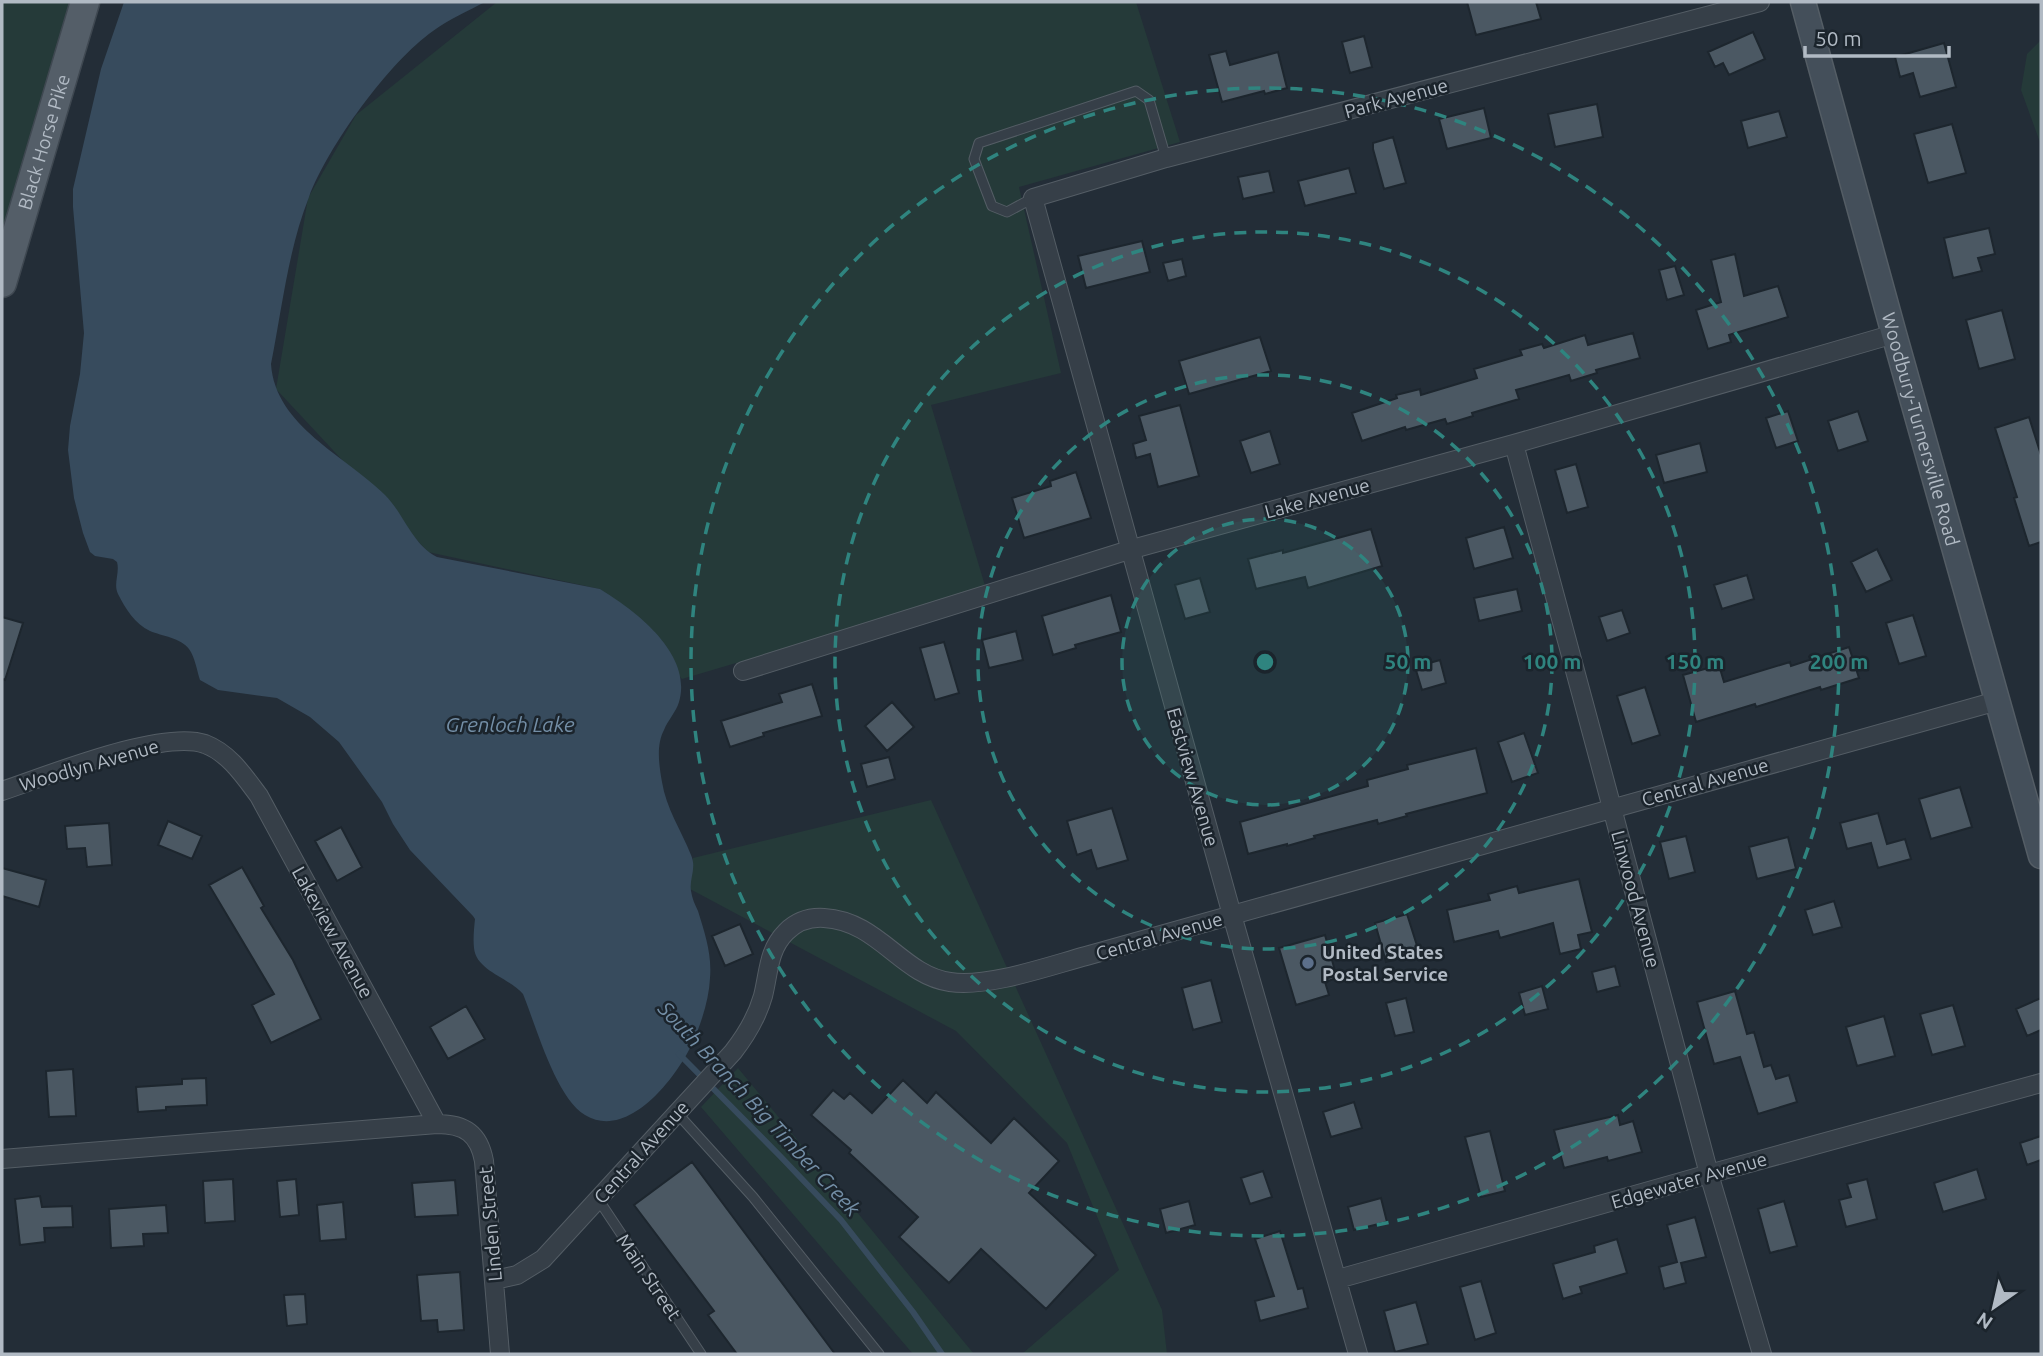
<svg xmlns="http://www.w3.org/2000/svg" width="2043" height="1356" font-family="Ubuntu,sans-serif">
<rect width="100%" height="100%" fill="#232d37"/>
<!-- green -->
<path fill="#253a39" d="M2,2H85L2,283Z
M497,2H1136L1180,142L1019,187L1061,373L931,405L986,589L682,679L600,589L428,552L276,389L308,198L356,115Z
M2041,40V145L2021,90L2027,54Z
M931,800L1162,1310L1167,1354H1022L1119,1270L1067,1143L956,1031L690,889L693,858Z
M738,1068L974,1354H913L701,1107Z"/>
<!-- water -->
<path fill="#374b5d" d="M124,2H485C468,11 449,19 433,31C389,62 328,146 309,197C288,250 282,309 271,364C275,426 346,456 385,495C404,514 412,544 437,557L600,589C636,611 693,654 679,702C676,712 668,720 664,730C656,745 659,765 662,782C666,808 681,830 691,855C697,868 689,879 691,891C692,898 695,905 698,911C705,934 712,954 710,978C709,1000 701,1024 692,1044C676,1078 628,1141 585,1115C556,1098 536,1026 523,994C510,978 476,971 474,948C473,939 474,929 475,919L473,916L410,850L393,824L382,802L339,742L310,717L277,698L218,690L200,680C197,671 195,657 189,649C181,638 162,636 150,631C135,624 125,608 118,594C113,584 120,573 117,562L113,559L95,556L90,552L83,533L74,498L68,450L70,426L80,374L84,333L73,207V189L101,69Z"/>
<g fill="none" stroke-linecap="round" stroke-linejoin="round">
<!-- stream -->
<path stroke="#374b5d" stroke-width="6" d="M679,1054L780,1156L841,1220L913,1312L942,1354"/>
</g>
<!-- building -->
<path fill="#4b5863" stroke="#1d262e" stroke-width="2" d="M1467,2H1536L1541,19L1476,35Z
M1753,32L1765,59L1729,75L1723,63L1715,67L1708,52Z
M1364,36L1372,67L1350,73L1342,42Z
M1944,43L1956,87L1920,97L1913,73L1900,77L1895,57Z
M1226,51L1230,65L1278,52L1287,88L1265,94L1264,91L1222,102L1209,55Z
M1597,104L1603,137L1555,147L1548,114Z
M1484,108L1491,138L1447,149L1439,119Z
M1779,111L1787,137L1748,148L1741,121Z
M1952,124L1966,173L1928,183L1914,134Z
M1393,137L1406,183L1384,189L1373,149V143Z
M1349,168L1356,193L1305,206L1298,181Z
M1269,171L1274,192L1243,199L1238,177Z
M1989,228L1995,254L1978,258L1982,271L1953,278L1944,238Z
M1142,241L1150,272L1086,288L1078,256Z
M1735,254L1744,296L1778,286L1788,317L1729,335L1731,342L1708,349L1696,310L1721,302L1711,260Z
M1182,259L1186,276L1168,281L1163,263Z
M1675,266L1684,295L1667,300L1659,270Z
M2002,310L2015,359L1979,369L1966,320Z
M1633,333L1640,358L1596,370L1597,373L1571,381L1569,375L1516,390L1519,399L1472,413L1473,416L1447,424L1445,419L1406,430L1405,427L1362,441L1352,413L1397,398L1396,395L1420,389L1421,395L1477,378L1474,369L1522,355L1520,350L1542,344L1544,348L1585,335L1588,345Z
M1260,337L1271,371L1189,394L1179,361Z
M1180,405L1199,476L1158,487L1150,454L1136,458L1133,444L1146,440L1139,416Z
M1788,411L1798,441L1776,448L1766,418Z
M1858,411L1868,441L1838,451L1828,421Z
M2029,417L2041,455V542L2029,546L2014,498L2017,497L1995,428Z
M1270,431L1280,464L1251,473L1240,441Z
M1700,443L1707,472L1664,483L1656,455Z
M1576,464L1588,507L1567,513L1555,470Z
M1076,472L1091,518L1024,538L1012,498L1051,486L1050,481Z
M1504,527L1513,558L1474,569L1466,538Z
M1371,529L1382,566L1308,588L1305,577L1256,589L1248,559L1283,550V553Z
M1877,549L1892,580L1866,592L1851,562Z
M1747,575L1754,599L1722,609L1714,585Z
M1200,578L1210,612L1185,619L1175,585Z
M1517,589L1522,611L1479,621L1474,598Z
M1111,595L1121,632L1075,645L1076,648L1053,655L1042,616Z
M1622,610L1630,633L1607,641L1599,617Z
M1913,615L1926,656L1899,664L1886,623Z
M2,617L23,623L5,680L2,679Z
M1016,631L1023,660L989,668L982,640Z
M944,642L959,693L935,700L920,648Z
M1849,647L1859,678L1821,690L1820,687L1756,707L1755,704L1696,722L1683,675L1719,665L1724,682L1790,662L1791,666Z
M1440,660L1446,683L1422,690L1415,667Z
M812,684L822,716L763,733L764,736L730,747L721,721L782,702L779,694Z
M1645,687L1660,735L1632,744L1617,696Z
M892,702L914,727L887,751L865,726Z
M1524,733L1538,773L1512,782L1498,742Z
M1476,748L1487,793L1406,814L1407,816L1378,824L1377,820L1314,836L1315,838L1287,846V844L1248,854L1240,822L1368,786L1367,780L1408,769L1407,765Z
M889,757L895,779L867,787L861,764Z
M1960,787L1972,827L1931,839L1919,799Z
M1112,808L1128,860L1097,869L1091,850L1077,855L1067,821Z
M1878,813L1887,844L1905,839L1911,859L1878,868L1871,843L1847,849L1840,823Z
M168,821L202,836L192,859L158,845Z
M109,823L112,865L87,867L85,848L67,849L65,826Z
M341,827L362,867L337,881L315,841Z
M1686,836L1695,872L1669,879L1660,842Z
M1788,837L1796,869L1757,879L1749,847Z
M242,867L264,906L261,908L293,960L321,1019L271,1043L252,1005L274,994L209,885Z
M2,868L46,880L39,907L2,896Z
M1579,879L1592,932L1578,935L1581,949L1560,954L1553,923L1500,938L1498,931L1454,942L1447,910L1490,900L1488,894L1517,886L1519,893Z
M1834,901L1842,927L1813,935L1805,910Z
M1407,914L1419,952L1386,962L1375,923Z
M740,924L753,954L725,966L712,936Z
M1325,935L1337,978L1325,982L1329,995L1296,1005L1279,948Z
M1615,966L1620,986L1597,992L1592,972Z
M1211,980L1222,1022L1193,1030L1182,988Z
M1542,986L1548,1009L1525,1015L1519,993Z
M1735,991L1747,1034L1754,1032L1764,1067L1771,1065L1776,1079L1789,1075L1797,1102L1758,1114L1740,1057L1714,1064L1697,1002Z
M1406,998L1414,1032L1395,1036L1386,1003Z
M2041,998V1030L2027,1036L2016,1009Z
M1953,1005L1965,1046L1932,1055L1920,1014Z
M466,1006L485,1039L448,1059L430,1027Z
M1884,1016L1895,1056L1857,1066L1846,1027Z
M73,1069L76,1116L49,1117L46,1071Z
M206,1078L207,1105L166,1107V1110L138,1112L136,1087L182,1084V1079Z
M903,1080L927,1103L936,1092L991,1143L1014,1118L1059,1161L1029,1193L1096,1255L1046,1309L981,1249L949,1283L899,1237L918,1217L849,1153L851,1150L811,1115L833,1090L844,1099L850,1093L872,1113Z
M1354,1102L1362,1128L1331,1137L1323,1112Z
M1618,1115L1620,1125L1633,1121L1642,1152L1608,1161L1607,1157L1564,1168L1554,1130Z
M1490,1131L1505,1191L1481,1197L1465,1137Z
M2041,1136V1160L2027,1165L2020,1143Z
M692,1162L835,1354H737L708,1315L714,1311L634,1205Z
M1977,1169L1986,1199L1943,1212L1934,1183Z
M1263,1171L1272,1197L1250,1204L1241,1178Z
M233,1179L235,1221L205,1223L203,1181Z
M296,1179L299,1215L280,1217L277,1181Z
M1867,1179L1877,1219L1846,1227L1839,1200L1851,1197L1847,1184Z
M455,1180L458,1215L415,1217L412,1183Z
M40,1196L42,1207L72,1206L73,1227L44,1228L45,1242L20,1245L15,1199Z
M1381,1198L1387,1222L1354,1230L1348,1207Z
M1189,1201L1195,1225L1166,1233L1160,1209Z
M1784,1201L1797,1246L1770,1253L1758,1209Z
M343,1202L346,1239L320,1241L317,1205Z
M166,1205L168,1233L143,1234L144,1246L111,1248L109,1209Z
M1695,1217L1706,1257L1681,1263L1686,1283L1664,1289L1659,1267L1677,1262L1667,1225Z
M1280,1231L1298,1289L1303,1288L1308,1308L1260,1321L1255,1301L1274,1296L1255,1239Z
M1617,1239L1627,1273L1580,1287L1582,1293L1563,1299L1553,1264L1595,1252L1594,1246Z
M460,1272L464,1330L438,1332L437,1320L421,1321L417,1275Z
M1481,1281L1496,1333L1475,1340L1460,1287Z
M305,1294L307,1324L287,1326L284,1295Z
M1416,1302L1428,1344L1395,1352L1384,1311Z"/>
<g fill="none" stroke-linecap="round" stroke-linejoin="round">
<defs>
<path id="service" d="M1033,198L1007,212L992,206L974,159L979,143L1136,91L1149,100L1166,158
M677,1113L753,1197L879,1354
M598,1199L701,1354"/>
<path id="minor" d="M1514,444L1612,808L1709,1174L1762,1354
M743,671L1129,550L1514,444L1894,334
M2,791C47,776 162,729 205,744C229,753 244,776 259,796L437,1124
M2,1159L437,1124C465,1124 479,1134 484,1161L500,1354
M1338,1279L1709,1174L2041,1083
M495,1280L517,1275L543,1259L733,1052C747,1034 757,1017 763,996C769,972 768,950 786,932C797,921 809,917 824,918C879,921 901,975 950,982C987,988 1049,966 1086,956L1997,701
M1358,1354L1232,915L1033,198L1166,158L1760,2"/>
<g id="secondary">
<path id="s1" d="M1803,2L1894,334L2041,856"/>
</g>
<g id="primary">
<path id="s2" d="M2,283L85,2"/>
</g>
</defs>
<!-- service casing -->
<use href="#service" stroke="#545d65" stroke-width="11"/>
<!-- minor casing -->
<use href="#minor" stroke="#545d65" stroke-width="20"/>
<!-- secondary casing -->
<use href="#secondary" stroke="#545d65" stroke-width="27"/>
<!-- primary casing -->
<use href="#primary" stroke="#3f4851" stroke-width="31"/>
<!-- service -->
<use href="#service" stroke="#363f48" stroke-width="9"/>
<!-- minor -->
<use href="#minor" stroke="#363f48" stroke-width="18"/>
<!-- secondary -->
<use href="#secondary" stroke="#444f5a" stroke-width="24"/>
<!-- primary -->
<use href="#primary" stroke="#545e68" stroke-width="28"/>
</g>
<!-- distance rings -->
<circle cx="1265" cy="662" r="143" fill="#2f847f" fill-opacity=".12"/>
<g fill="none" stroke="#2f847f" stroke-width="3.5" stroke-dasharray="12 9">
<circle cx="1265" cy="662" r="143"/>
<circle cx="1265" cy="662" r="287"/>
<circle cx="1265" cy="662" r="430"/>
<circle cx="1265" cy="662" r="574"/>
</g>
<!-- markers -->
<circle fill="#5c6f8a" stroke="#1b242c" stroke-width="2.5" cx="1308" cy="963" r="7"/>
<g text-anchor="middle" stroke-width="5" stroke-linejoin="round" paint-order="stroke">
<!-- street labels -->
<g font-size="19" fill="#b1bac4" stroke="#1b242c">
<text transform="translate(1396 98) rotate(-15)" y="7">Park Avenue</text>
<text dy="7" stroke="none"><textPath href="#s2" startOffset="147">Black Horse Pike</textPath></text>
<text dy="7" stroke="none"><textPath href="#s1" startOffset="443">Woodbury-Turnersville Road</textPath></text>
<text transform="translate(1317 498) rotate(-15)" y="7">Lake Avenue</text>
<text transform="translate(89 765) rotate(-16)" y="7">Woodlyn Avenue</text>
<text transform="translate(1193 777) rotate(74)" y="7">Eastview Avenue</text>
<text transform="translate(1705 782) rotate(-16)" y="7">Central Avenue</text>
<text transform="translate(1636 899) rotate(75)" y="7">Linwood Avenue</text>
<text transform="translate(333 932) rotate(61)" y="7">Lakeview Avenue</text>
<text transform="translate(1159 936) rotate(-16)" y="7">Central Avenue</text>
<text transform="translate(641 1152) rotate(-48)" y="7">Central Avenue</text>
<text transform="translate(1689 1180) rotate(-16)" y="7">Edgewater Avenue</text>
<text transform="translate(490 1224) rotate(-95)" y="7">Linden Street</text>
<text transform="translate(649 1277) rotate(56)" y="7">Main Street</text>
</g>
<!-- poi labels -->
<g font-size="19" font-weight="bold" fill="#b1bac4" stroke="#1b242c" text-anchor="start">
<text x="1322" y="959">United States<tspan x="1322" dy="22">Postal Service</tspan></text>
</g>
<!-- water labels -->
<g font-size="21" font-style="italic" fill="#738ea6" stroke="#1b242c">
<text x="510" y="732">Grenloch Lake</text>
<text transform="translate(759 1109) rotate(47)" y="7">South Branch Big Timber Creek</text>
</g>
</g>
<circle cx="1265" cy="662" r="10" fill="#2f847f" stroke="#1b242c" stroke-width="3.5"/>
<g font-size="21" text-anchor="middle" font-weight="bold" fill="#2f847f" stroke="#1b242c" stroke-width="5" stroke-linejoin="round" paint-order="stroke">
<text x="1408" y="669">50 m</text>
<text x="1552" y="669">100 m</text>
<text x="1695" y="669">150 m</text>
<text x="1839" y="669">200 m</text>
</g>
<!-- border -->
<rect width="2043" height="1356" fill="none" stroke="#b1bac4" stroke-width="7"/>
<!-- north arrow -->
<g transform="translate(1994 1307) rotate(214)" stroke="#1b242c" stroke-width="5" paint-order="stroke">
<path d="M0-5L12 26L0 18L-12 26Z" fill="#b1bac4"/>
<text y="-10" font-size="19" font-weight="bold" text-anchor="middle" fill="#b1bac4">N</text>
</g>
<!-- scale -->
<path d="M1805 46v10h144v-10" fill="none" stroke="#b1bac4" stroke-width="3.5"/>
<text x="1815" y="46" font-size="21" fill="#b1bac4" stroke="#1b242c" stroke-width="5" paint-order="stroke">50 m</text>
</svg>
